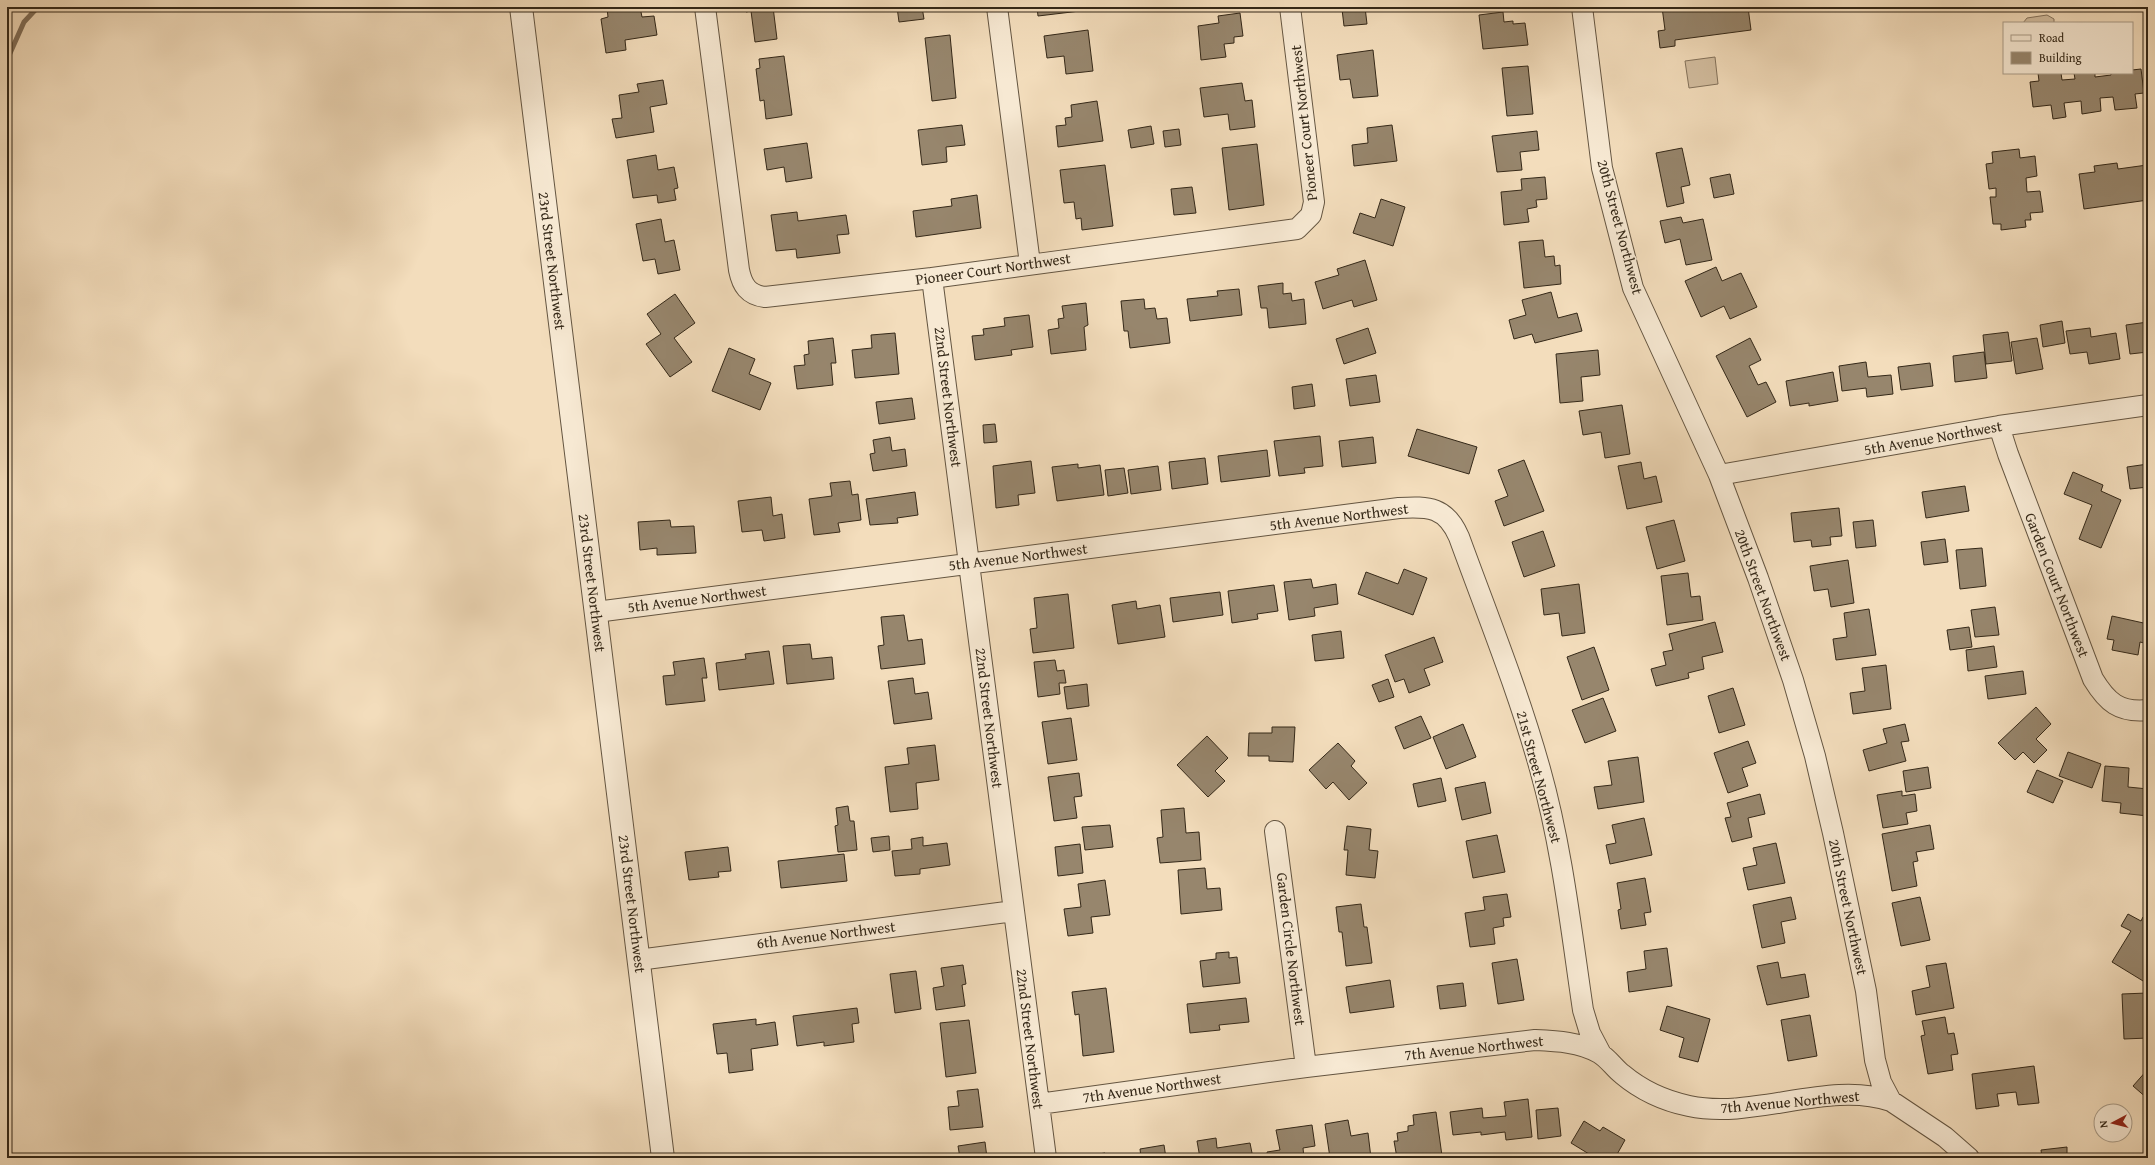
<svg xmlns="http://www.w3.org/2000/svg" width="2155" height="1165" font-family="'Gentium Book Plus',serif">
<rect width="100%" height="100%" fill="#f3ddbc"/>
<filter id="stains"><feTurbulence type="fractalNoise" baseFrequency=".005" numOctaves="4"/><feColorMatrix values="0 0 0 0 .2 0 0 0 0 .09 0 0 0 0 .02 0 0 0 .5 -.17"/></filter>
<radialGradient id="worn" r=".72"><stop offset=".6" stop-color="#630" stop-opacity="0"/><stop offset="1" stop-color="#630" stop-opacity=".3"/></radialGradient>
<!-- green -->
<path fill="#d3bea0" stroke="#84735c" d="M2047,15L2054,19V23H2023L2027,18Z
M1715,57L1718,84L1689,88L1685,61Z"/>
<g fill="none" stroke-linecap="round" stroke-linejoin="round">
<!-- stream -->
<path stroke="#806f59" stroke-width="5" d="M7,60L24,22L38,7"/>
</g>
<!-- building -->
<path fill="#97866d" stroke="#342818" d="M640,7L642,17L654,16L657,35L625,40L626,50L606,53L601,19L608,17L607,8Z
M745,7H773L777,39L755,42L751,11L746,12Z
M897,7H924H922L924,19L899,22Z
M1037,7H1079L1080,11L1038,16Z
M1334,7H1365L1367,24L1344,26L1342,9L1334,10Z
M1662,7H1748L1751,30L1675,40V46L1660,48L1658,31L1665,30Z
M1503,12L1504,22L1513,21V24L1525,23L1528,45L1483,49L1479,15Z
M1240,13L1243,36L1234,37V43L1224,44L1226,57L1201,60L1198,26L1219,23L1218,16Z
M1088,30L1093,71L1066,74L1064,56L1047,58L1044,36Z
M950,35L956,98L932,101L925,38Z
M1373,50L1378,96L1353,98L1350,79L1340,80L1337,55Z
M784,56L792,115L766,119L764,100L760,101L756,69L760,68L759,59Z
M1528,66L1533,114L1507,116L1502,68Z
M2141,69L2144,93L2135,94L2137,108L2115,110L2113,97L2100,98L2101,111L2082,114L2081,101L2064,103L2066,117L2053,119L2051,105L2033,107L2030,82L2039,81L2038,73H2061L2062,80L2075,79L2074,73H2095V77L2111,75V73H2132V70Z
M663,80L667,104L650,107L654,132L616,138L612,119L622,118L619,95L639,92L637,84Z
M1242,83L1245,101L1252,100L1255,127L1230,130L1228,114L1204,117L1200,88Z
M1097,101L1103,141L1058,147L1056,126L1066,125L1065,118L1072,117L1071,105Z
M962,125L965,145L946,147L947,162L922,165L918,130Z
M1392,125L1397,161L1354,166L1352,145L1368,143L1367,128Z
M1151,126L1154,144L1131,148L1128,130Z
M1179,129L1181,145L1165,147L1163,131Z
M1537,131L1539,150L1520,152L1522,170L1497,172L1492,136Z
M807,143L812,178L786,182L784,167L767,170L764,149Z
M1257,144L1264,205L1229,210L1222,148Z
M1682,148L1690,185L1681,187L1684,203L1667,207L1656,153Z
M2019,149L2020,158L2035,156L2037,176L2026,178L2027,192L2040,191L2043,212L2030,213L2031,220H2025L2026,227L2001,230V224H1993L1990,197H1996V188L1989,189L1986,164L1993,163L1992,152Z
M656,155L658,170L674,167L678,188L674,189L676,200L658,203L657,195L633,198L627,160Z
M2148,159V200L2084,209L2079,174L2095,172L2094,166L2117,163L2118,169L2147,165Z
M1105,165L1113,226L1082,230L1081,218L1076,219L1074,202L1064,203L1060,170Z
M1730,174L1734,194L1714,198L1710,178Z
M1545,177L1547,199L1536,200L1537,207L1527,209L1529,222L1504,225L1501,192L1522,190L1521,179Z
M1192,187L1196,213L1174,215L1171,189Z
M977,195L981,228L916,237L913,211L952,206L951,199Z
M1381,199L1405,207L1393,246L1353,233L1360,213L1375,218Z
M797,212L798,221L846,215L849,234L837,235L840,253L797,258L796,249L776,251L771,215Z
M1681,217L1683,223L1703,219L1712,260L1686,265L1680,239L1665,243L1660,221Z
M661,219L665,242L674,240L680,270L658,274L655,259L643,261L636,224Z
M1543,240L1545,257L1554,256L1555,266L1560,265L1561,284L1524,288L1519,242Z
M1365,260L1377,300L1354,307L1352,300L1323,309L1315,282L1339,275L1337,269Z
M1716,267L1722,281L1741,273L1757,307L1730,319L1724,306L1701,317L1685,281Z
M1283,283V294L1291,293L1292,301L1304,299L1306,324L1269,328L1267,308H1261L1258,286Z
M1239,289L1242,315L1190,321L1187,299L1218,296L1217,291Z
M1551,292L1558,318L1577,313L1582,331L1535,343L1532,334L1514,339L1509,320L1526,315L1522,300Z
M675,294L695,323L674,338L692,362L670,377L646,344L661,334L647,314Z
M1144,299L1145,309L1155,308L1157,319L1167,318L1170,343L1130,348L1128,331H1124L1121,301Z
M1086,303L1088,325L1084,327L1086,350L1051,354L1048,330L1059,328L1058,319L1064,318L1062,306Z
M1029,315L1033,347L1011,350L1012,355L975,360L972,336L984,335L983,329L1005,326L1004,318Z
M2062,321L2065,343L2043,347L2040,325Z
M2148,322V352L2130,354L2126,325Z
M1368,328L1376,353L1344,364L1336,339Z
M2090,328L2091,337L2116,333L2120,359L2089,364L2087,352L2070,354L2066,331Z
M2008,332L2012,361L1986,364L1983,335Z
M895,333L899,374L855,378L852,350L872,348L871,335Z
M833,338L836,363H831L833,385L797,389L794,366L805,365L804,355L809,354L808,341Z
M1750,338L1761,360L1749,366L1758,385L1766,382L1776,402L1747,417L1716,356Z
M2037,338L2043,369L2016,374L2011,342Z
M729,348L755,359L749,374L771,383L760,410L712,391Z
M1598,350L1600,375L1581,377L1583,401L1560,403L1556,354Z
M1984,352L1987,378L1955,382L1953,356Z
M1866,362L1868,377L1891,375L1893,394L1867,397L1866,388L1842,391L1839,366Z
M1930,363L1933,386L1901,390L1898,367Z
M1833,372L1838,401L1809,406V403L1790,406L1786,381Z
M1376,375L1380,402L1350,406L1346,379Z
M1312,384L1315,406L1294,409L1292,387Z
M912,398L915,419L879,424L876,402Z
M1622,405L1630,454L1605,458L1601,432L1583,435L1579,411Z
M995,424L997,442L984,443L983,425Z
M1417,429L1477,447L1469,474L1408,456Z
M1320,436L1323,466L1304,468L1305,473L1279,476L1274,441Z
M890,437L892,451L905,449L907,466L873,471L870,454L875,453L873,440Z
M1373,437L1376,463L1342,467L1339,441Z
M1267,450L1270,476L1221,482L1218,456Z
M1205,458L1208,484L1172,489L1169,462Z
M1524,460L1544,511L1504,526L1495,501L1508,496L1498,470Z
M1031,461L1035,493L1018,495L1019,505L996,508L993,466Z
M1641,462L1644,479L1656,476L1662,502L1627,509L1618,466Z
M1078,464V468L1100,465L1104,495L1057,501L1052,467Z
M2148,464V487L2130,489L2127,467Z
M1158,466L1161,490L1131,494L1128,470Z
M1124,468L1128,493L1108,496L1105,470Z
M2073,472L2103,485L2101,491L2121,500L2101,548L2079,539L2092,505L2064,494Z
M850,481L852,495L858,494L861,520L838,523L840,532L814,535L809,499L832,496L830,483Z
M1965,486L1969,511L1926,518L1922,492Z
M915,492L918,515L897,518L898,523L870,525L866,499Z
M771,497L773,516L782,514L785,538L764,541L762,530L742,532L738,501Z
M1839,508L1842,536L1830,537L1831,545L1812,547L1811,540L1794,542L1791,513Z
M670,520L671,527L694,526L696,553L657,555V548L640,550L638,522Z
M1674,520L1685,561L1657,569L1646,527Z
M1873,520L1876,546L1856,548L1853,522Z
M1543,531L1555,566L1524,577L1512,542Z
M1945,539L1948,562L1924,565L1921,542Z
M1982,548L1986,586L1960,589L1956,550Z
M1848,560L1854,603L1831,607L1828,589L1814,591L1810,566Z
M1404,569L1427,578L1413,615L1358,594L1366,572L1398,584Z
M1688,573L1691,597L1700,596L1703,620L1667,625L1661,576Z
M1311,579L1313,588L1336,584L1338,604L1314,608L1315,616L1289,620L1284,582Z
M1579,584L1585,633L1562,636L1559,613L1544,615L1541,589Z
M1274,585L1278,611L1257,614L1258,619L1232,623L1228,591Z
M1220,592L1223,615L1173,622L1170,598Z
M1068,594L1074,648L1033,653L1030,629L1037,628L1034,598Z
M1136,601L1137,609L1160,605L1165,637L1118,644L1112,605Z
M1995,607L1999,635L1975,637L1971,610Z
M1869,609L1876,655L1836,660L1833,639L1847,637L1844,613Z
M904,615L908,641L922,639L925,664L881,669L878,646L884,645L881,617Z
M2112,616L2148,624V644L2140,642L2138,655L2112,650L2114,640L2107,639Z
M1715,622L1723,652L1702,657L1704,669L1688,673L1689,678L1656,686L1651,669L1666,665L1663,652L1673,650L1669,634Z
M1969,627L1972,647L1950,650L1947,630Z
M1341,631L1344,658L1315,661L1312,635Z
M1434,637L1443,662L1424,669L1430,685L1409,693L1404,679L1395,682L1385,655Z
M810,644L812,659L832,657L834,679L787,684L783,646Z
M1994,646L1997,667L1968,671L1966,650Z
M1594,647L1609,690L1582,700L1567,657Z
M769,651L774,684L719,690L716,663L746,659L745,654Z
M704,658L707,678H702L705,701L666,705L663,676L675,675L673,662Z
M1055,660L1057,671L1064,670L1066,683H1059L1060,694L1038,697L1034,662Z
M1886,665L1891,709L1853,714L1850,693L1865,691L1862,668Z
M2023,671L2026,694L1988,699L1985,676Z
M913,678L915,694L928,692L932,719L894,724L888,681Z
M1388,679L1394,697L1379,702L1372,685Z
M1087,684L1089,706L1067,709L1064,687Z
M1733,688L1745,725L1719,733L1708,696Z
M1603,698L1616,731L1585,743L1572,710Z
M2036,707L2051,724L2036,739L2047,750L2034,763L2023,752L2015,760L1998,743Z
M1421,716L1431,738L1404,749L1395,727Z
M1071,718L1077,760L1048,764L1042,722Z
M1463,724L1476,757L1446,769L1433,737Z
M1905,724L1909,741L1901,742L1906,761L1869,771L1863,750L1887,743L1883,729Z
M1272,727H1295L1293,762L1269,761V756H1248L1249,733H1272Z
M1207,736L1228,758L1215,771L1225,781L1208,797L1177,765Z
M1748,741L1756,763L1742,768L1748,786L1728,793L1714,753Z
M1338,743L1355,761L1351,766L1367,783L1349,800L1333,782L1326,789L1309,770Z
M935,745L939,780L916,783L918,809L890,812L885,767L909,764L907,748Z
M2068,752L2101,764L2092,788L2059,776Z
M1638,757L1644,802L1598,809L1594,787L1612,785L1608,761Z
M2105,766L2129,768L2128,787L2148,789V816L2120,813L2121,803L2102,801Z
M1928,767L1931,788L1906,792L1903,771Z
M2037,770L2063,781L2053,803L2027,792Z
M1079,773L1082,796L1074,797L1077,818L1054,821L1048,777Z
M1441,778L1446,801L1418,807L1413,784Z
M1485,782L1491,813L1462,820L1455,788Z
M1902,791V796L1915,794L1917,811L1906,813L1908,824L1883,828L1877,795Z
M1760,794L1765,814L1748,818L1752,837L1732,842L1725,818L1731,817L1727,803Z
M848,806L850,821H854L857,850L838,852L835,826L838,825L836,808Z
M1184,808L1186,833L1199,832L1201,860L1160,863L1157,838L1163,837L1161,810Z
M1644,818L1652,855L1610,864L1606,845L1616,843L1612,825Z
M1110,825L1113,847L1085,850L1082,827Z
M1930,825L1934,849L1916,852L1918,861L1913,862L1917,886L1892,891L1882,834Z
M1347,826L1371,829L1369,850L1378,851L1375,878L1346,875L1348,850H1344Z
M1497,835L1505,872L1473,878L1466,841Z
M889,836L890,850L873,852L871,838Z
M923,837V846L947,843L950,865L920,869V874L895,876L892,851L912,849L911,839Z
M1776,843L1785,883L1748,890L1743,868L1757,865L1753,848Z
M1080,844L1083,873L1058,876L1055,847Z
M728,847L731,871L718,872L719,877L689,880L685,852Z
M844,854L847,881L781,888L778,861Z
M1205,868L1207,889L1220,888L1222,910L1181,914L1178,870Z
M1645,878L1651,912L1644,913L1646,925L1621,929L1618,910L1621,909L1617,883Z
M1105,880L1110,915L1091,917L1093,933L1068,936L1064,909L1081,907L1078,884Z
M1507,894L1511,917L1503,918L1504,926L1493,928L1495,944L1470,947L1465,913L1485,910L1483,897Z
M1791,897L1796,919L1781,922L1785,943L1762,948L1753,905Z
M1920,897L1930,940L1901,946L1892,903Z
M1361,904L1364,927H1367L1372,963L1346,966L1342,932H1339L1336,907Z
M2128,914L2141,921L2143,917L2148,919V984L2112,962L2131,931L2121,926Z
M1667,948L1672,986L1629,992L1627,972L1646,969L1644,951Z
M1229,952V958L1237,957L1240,983L1203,987L1200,961L1216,959V953Z
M1517,959L1524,1000L1498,1004L1492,963Z
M1778,962L1781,978L1805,974L1809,997L1767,1005L1757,966Z
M1946,963L1954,1008L1916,1015L1912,991L1930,987L1926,966Z
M963,965L966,984L962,985L965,1006L936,1010L933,988L944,986L941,968Z
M916,971L921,1009L895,1013L890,974Z
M1390,980L1394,1007L1350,1013L1346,987Z
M1463,983L1466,1006L1440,1009L1437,986Z
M1106,988L1114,1052L1083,1056L1079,1014L1075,1015L1072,992Z
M2147,993L2148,1038L2124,1039L2122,994Z
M1246,998L1249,1022L1219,1025L1220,1030L1190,1033L1187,1004Z
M1667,1006L1710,1019L1698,1062L1679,1057L1684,1038L1660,1030Z
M857,1008L859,1023L852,1024L854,1042L824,1046V1042L797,1046L793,1016Z
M1810,1015L1817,1056L1788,1061L1781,1020Z
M1945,1017L1948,1034L1954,1033L1958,1054L1951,1055L1953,1070L1928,1074L1921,1036L1925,1035L1922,1021Z
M756,1019V1025L775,1022L778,1045L751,1049L753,1070L729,1073L727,1053L717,1054L713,1024Z
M969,1020L976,1073L946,1077L940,1023Z
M2034,1066L2039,1103L2018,1105L2016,1092L1997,1094L1999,1106L1976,1109L1972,1074Z
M2148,1069V1099L2133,1086Z
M978,1089L983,1127L950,1130L948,1107L959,1106L957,1091Z
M1528,1099L1532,1137L1506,1140L1505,1132L1481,1135V1132L1453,1135L1450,1112L1482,1108L1483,1118L1506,1116L1504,1102Z
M1558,1108L1561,1136L1538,1139L1536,1110Z
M1436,1112L1442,1156L1397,1158L1394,1141H1398L1397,1133L1408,1131V1126L1414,1125L1413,1115Z
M1348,1120L1351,1136L1368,1133L1371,1158H1330L1325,1124Z
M1584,1121L1600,1131L1603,1127L1625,1140L1615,1158H1587L1589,1154L1571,1143Z
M1312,1125L1315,1146L1303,1148L1304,1158H1268L1267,1152L1280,1150L1276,1130Z
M1216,1138L1217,1148L1250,1143L1253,1158H1200L1197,1141Z
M985,1142L987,1158H960L958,1146Z
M1164,1145L1166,1158H1141L1140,1149Z
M2067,1147V1158H2042L2041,1150Z
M1105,1153V1158H1085V1156Z"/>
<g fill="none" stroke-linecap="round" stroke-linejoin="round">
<defs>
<path id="minor" d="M705,7L739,270C742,285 748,295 765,297L932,278L1297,229L1311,215L1314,202L1290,7
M997,7L1030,264
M1582,7L1602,168L1633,288L1719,475L1758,578L1793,680L1815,756L1833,833L1866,991L1875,1060L1881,1082L1891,1101L1945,1137L1969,1158
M932,278L1046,1158
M1999,426L2008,454L2093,679C2107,702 2119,713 2148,710
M1719,475L1999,426L2148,405
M596,612L1399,508C1429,506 1446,507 1459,537C1487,614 1518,690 1540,769C1562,847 1571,929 1583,1010L1590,1033L1601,1054
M1275,831L1306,1067
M638,960L1014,911
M1039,1104L1306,1067L1535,1040C1557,1041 1580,1042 1599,1053C1608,1058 1614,1068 1622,1074C1641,1090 1665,1101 1689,1106C1755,1120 1828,1080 1891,1101"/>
<path id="tertiary" d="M521,7L663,1158"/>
</defs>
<!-- minor casing -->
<use href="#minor" stroke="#645541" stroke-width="22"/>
<!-- tertiary casing -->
<use href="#tertiary" stroke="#645541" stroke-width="24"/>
<!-- minor -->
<use href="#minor" stroke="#f7e9d3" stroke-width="20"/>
<!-- tertiary -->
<use href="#tertiary" stroke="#f7e9d3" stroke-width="22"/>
</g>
<g text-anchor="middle" stroke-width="3.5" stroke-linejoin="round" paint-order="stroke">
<!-- street labels -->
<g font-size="15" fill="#342818" stroke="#f7e9d3">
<text transform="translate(1304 123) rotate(-96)" y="5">Pioneer Court Northwest</text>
<text transform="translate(1620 227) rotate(75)" y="5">20th Street Northwest</text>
<text transform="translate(552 261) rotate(83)" y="5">23rd Street Northwest</text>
<text transform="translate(993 269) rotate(-8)" y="5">Pioneer Court Northwest</text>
<text transform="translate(948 397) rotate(83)" y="5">22nd Street Northwest</text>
<text transform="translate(1933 438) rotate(-10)" y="5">5th Avenue Northwest</text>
<text transform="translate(1339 517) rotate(-7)" y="5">5th Avenue Northwest</text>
<text transform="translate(1018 557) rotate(-7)" y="5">5th Avenue Northwest</text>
<text transform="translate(592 583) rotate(83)" y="5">23rd Street Northwest</text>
<text transform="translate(2057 585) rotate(69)" y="5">Garden Court Northwest</text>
<text transform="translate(1763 595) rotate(70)" y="5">20th Street Northwest</text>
<text transform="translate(697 599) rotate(-7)" y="5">5th Avenue Northwest</text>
<text transform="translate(989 718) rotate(83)" y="5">22nd Street Northwest</text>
<text transform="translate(1539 777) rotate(75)" y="5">21st Street Northwest</text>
<text transform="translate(632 904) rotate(83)" y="5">23rd Street Northwest</text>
<text transform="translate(1848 907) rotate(78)" y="5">20th Street Northwest</text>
<text transform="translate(826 935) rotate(-7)" y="5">6th Avenue Northwest</text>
<text transform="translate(1291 949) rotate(83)" y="5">Garden Circle Northwest</text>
<text transform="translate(1030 1039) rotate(83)" y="5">22nd Street Northwest</text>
<text transform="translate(1474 1048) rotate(-6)" y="5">7th Avenue Northwest</text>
<text transform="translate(1152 1088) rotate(-8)" y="5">7th Avenue Northwest</text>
<text transform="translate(1790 1102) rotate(-5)" y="5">7th Avenue Northwest</text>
</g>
</g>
<!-- margin -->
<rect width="2155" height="1165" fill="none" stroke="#f3ddbc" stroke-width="24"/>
<rect x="8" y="8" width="2139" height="1149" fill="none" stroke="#342818" stroke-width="2"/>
<rect x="12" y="12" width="2131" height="1141" fill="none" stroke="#342818"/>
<!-- legend -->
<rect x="2003" y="22" width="130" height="52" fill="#f7e9d3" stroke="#a99c88"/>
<rect x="2011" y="35" width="20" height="6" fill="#f7e9d3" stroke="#a99c88"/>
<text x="2039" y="42" font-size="12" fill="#342818">Road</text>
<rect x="2011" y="52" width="20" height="12" fill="#97866d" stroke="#a99c88"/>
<text x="2039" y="62" font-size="12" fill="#342818">Building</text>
<!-- north arrow -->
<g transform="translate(2113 1123) rotate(263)"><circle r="19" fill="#f7e9d3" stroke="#a99c88"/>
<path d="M0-3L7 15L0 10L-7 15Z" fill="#8f2418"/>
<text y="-6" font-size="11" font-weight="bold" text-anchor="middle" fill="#342818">N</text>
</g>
<rect width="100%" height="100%" filter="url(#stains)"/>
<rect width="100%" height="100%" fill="url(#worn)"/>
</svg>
